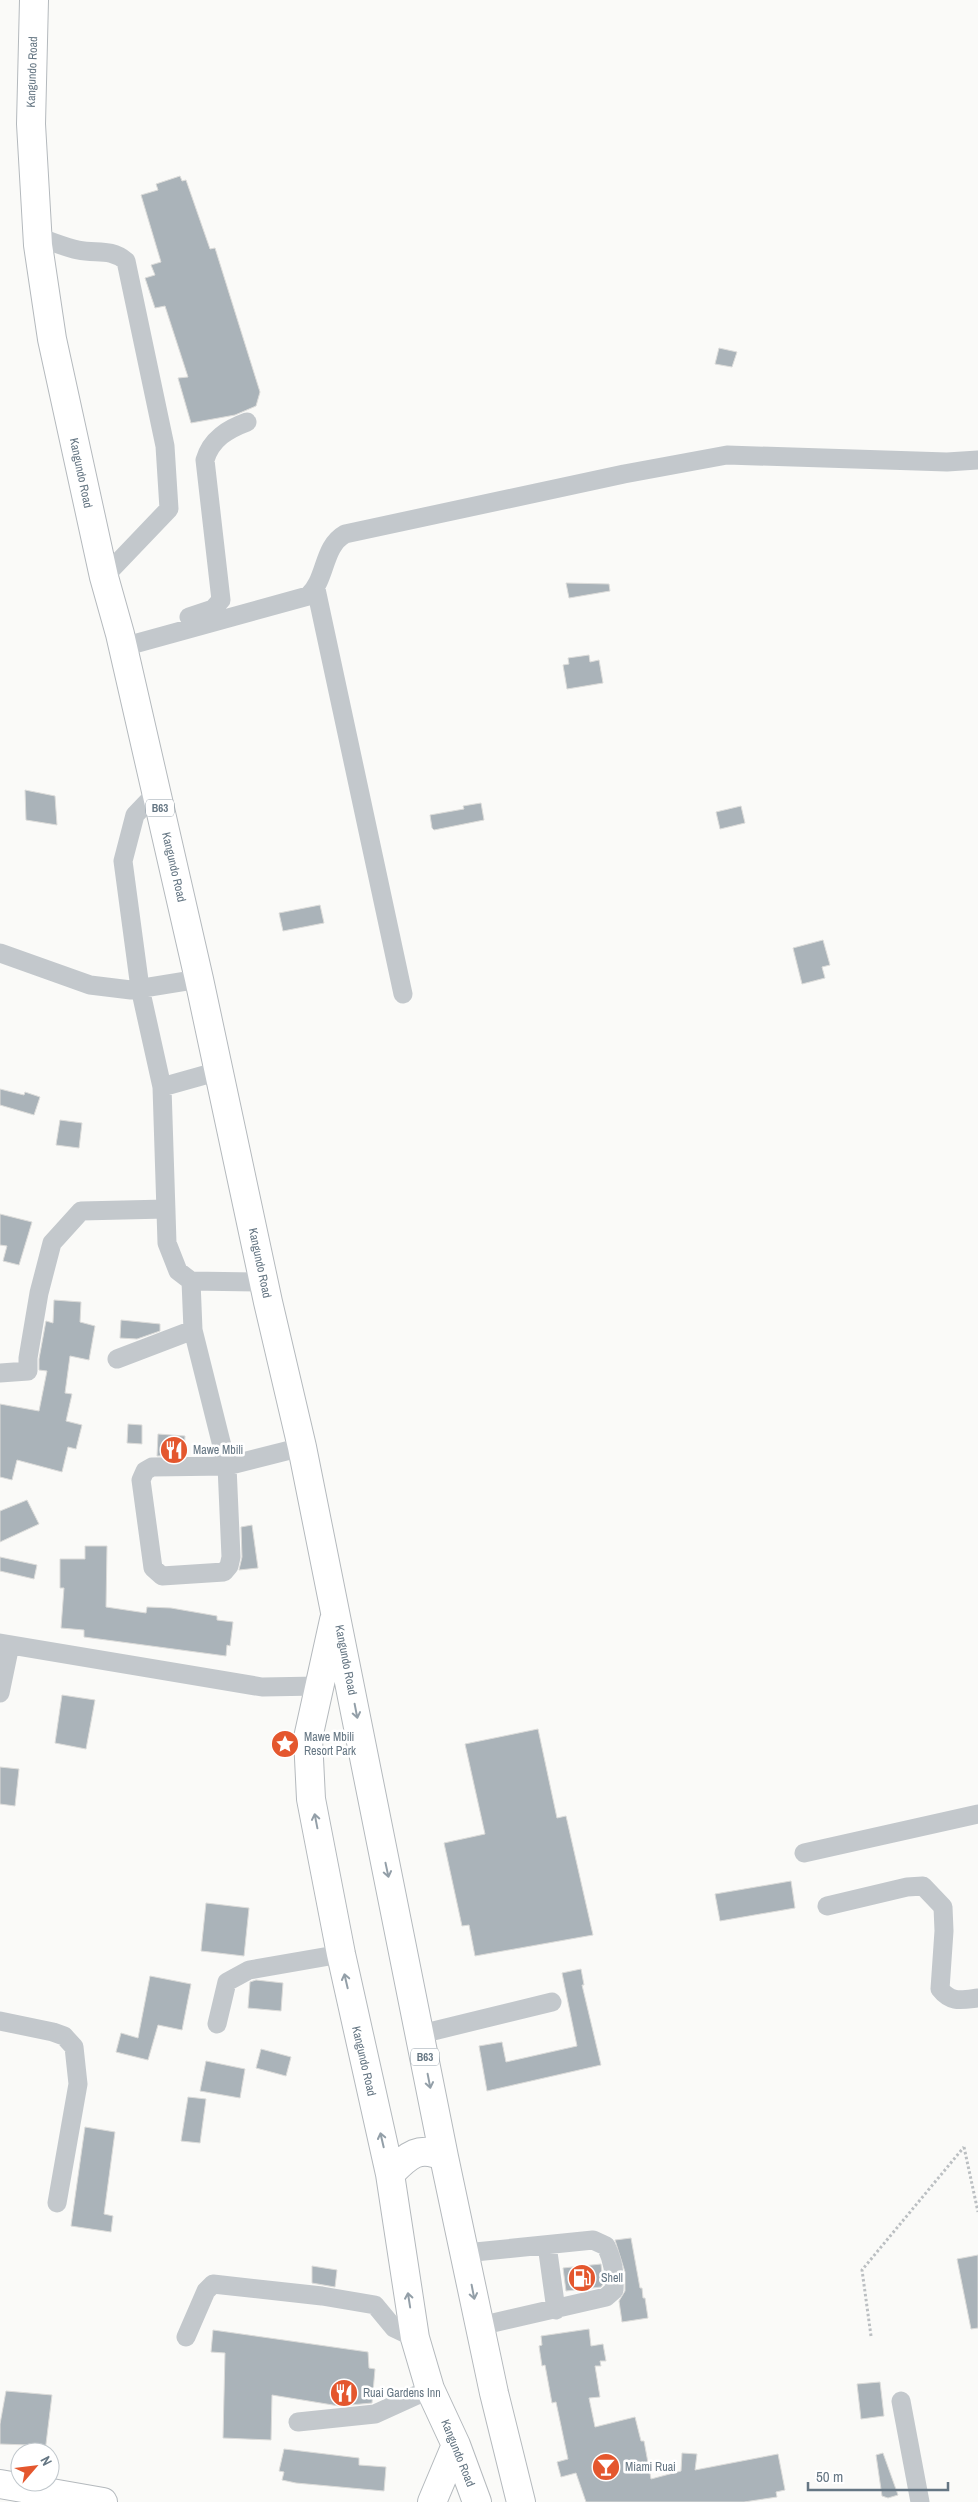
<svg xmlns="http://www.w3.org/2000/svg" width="978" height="2502" font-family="'Archivo Narrow',sans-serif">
<rect width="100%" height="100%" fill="#fafaf8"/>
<!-- building -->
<path fill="#aab3b9" stroke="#dcdcda" d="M180,176L182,181L186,180L210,249L215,248L260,392L256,406L235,415L191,423L178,378L188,377L165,306L155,308L145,278L155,275L151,265L161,262L141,195L158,190L156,184Z
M719,348L737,352L732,367L715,364Z
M566,583L609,584L610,591L569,598Z
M589,655L590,662L599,660L603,683L567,689L563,665L569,664L568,658Z
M25,790L55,796L57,825L26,820Z
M481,803L484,820L434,830L432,828L430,815L464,809L463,806Z
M741,806L745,823L720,829L716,812Z
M320,905L324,923L283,931L279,913Z
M823,940L830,965L822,967L825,978L802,984L793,948Z
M0,1089L24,1095L25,1092L40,1097L34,1115L0,1105Z
M60,1120L82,1123L79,1148L56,1145Z
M0,1214L32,1222L19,1265L3,1261L7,1246L0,1245Z
M54,1300L81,1302L80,1322L95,1326L89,1360L70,1356L65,1393L72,1394L66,1421L82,1425L76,1449L68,1447L62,1472L17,1460L12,1480L0,1477V1404L39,1411L47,1371L39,1370V1359L46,1321L53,1323Z
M121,1320L160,1324V1331L137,1339L120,1338Z
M128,1424L142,1425V1444L127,1443Z
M158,1434L185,1436L184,1455L157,1456Z
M27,1500L39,1524L0,1542V1511Z
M252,1525L258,1568L239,1570L242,1557L241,1527Z
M85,1546H107L106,1607L146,1613L147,1607L171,1608L217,1616V1620L233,1622L230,1646L227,1645L226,1656L84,1637V1630L61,1628L64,1588H60V1559H85Z
M0,1557L37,1565L34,1579L0,1571Z
M62,1695L95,1700L86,1749L55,1743Z
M538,1729L557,1818L566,1816L593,1935L475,1956L469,1925L462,1926L444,1843L485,1834L465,1744Z
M0,1767L19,1769L15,1806L0,1804Z
M791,1881L795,1908L720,1921L715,1894Z
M206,1903L249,1908L244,1956L201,1951Z
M581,1969L584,1985H582L601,2065L487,2091L479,2046L502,2042L506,2062L577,2046L562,1973Z
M150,1976L191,1984L182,2030L158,2025L148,2060L116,2052L121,2033L138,2038Z
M256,1980L283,1983L281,2011L248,2008L250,1982Z
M261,2049L291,2057L286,2076L256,2068Z
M206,2061L245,2069L240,2098L200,2091Z
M188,2097L206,2099L200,2143L181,2141Z
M85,2127L115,2132L104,2214L113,2216L111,2232L71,2226Z
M631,2238L640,2288H642L643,2298H645L648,2318L622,2322L619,2301L625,2291V2272L615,2240Z
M978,2255V2328L971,2329L957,2259Z
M601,2264L603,2284L601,2287L566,2291L563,2268Z
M312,2266L337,2270L335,2287L312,2283Z
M589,2329L591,2346L603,2344L606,2361H600L601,2366H595L600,2397L589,2398L595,2427L635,2417L641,2441H644L651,2479L681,2471L682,2453L697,2454L695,2470L778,2454L785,2490L776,2492L777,2497L744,2502H586L576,2473L561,2477L557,2462L568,2459L556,2402L552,2403L545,2365L542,2366L539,2346L542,2345L541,2336Z
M213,2330L368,2352L369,2368L375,2369L372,2403L339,2406L272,2395L271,2440L223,2438L225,2353L211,2352Z
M880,2382L884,2416L861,2419L857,2384Z
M6,2391L52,2395L45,2452H27L29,2445L0,2444V2424Z
M284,2449L359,2458V2465L386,2467L384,2491L296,2483L282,2480L284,2472L279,2471Z
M883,2453L898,2495L888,2498L882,2496L876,2455Z"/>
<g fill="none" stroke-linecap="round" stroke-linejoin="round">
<defs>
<path id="highway" d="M34,0L31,124L38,245L52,339L104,577L120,634L199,979L268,1302L302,1447L444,2157L494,2393L521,2502
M334,1620L308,1738L311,1799L341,1954L390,2174L415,2338L430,2389L456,2445L477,2502
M390,2174C407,2157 418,2144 444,2157
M0,2484L103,2502
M432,2502L456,2445"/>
</defs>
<!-- highway casing -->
<use href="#highway" stroke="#b4b9bd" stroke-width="30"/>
<!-- path -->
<path stroke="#bbbfc2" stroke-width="3" stroke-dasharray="2.5 2.5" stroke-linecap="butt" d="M964,2147L978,2212
M871,2336L862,2270L964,2147"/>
<!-- minor -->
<path stroke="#c3c8cc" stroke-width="19" d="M37,237C51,241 64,247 78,250C97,254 110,248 126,261L165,446L169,509L104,577
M316,589L403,994
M189,617L213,609L221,600L205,460C211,439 228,429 247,422
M123,647L308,596C327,579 322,547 345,534L624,474L727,455L947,462L978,460
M157,792L135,815L123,861L140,988L162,1087L167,1243L178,1271L191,1281L264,1282
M0,953L90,985L131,990L199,979
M162,1087L219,1071
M191,1281L193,1330L227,1466L231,1557L229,1566L224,1572L162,1576L153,1568L141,1480L145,1471L152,1467L227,1466L302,1447
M117,1359L193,1330
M0,1373L28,1371V1358L39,1293L52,1243L81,1211L166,1209
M0,1643L262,1687L319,1686
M0,1693L10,1645
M804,1853L978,1814
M827,1906L907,1887L923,1886L943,1907L944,1931L940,1989C951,2003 961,2000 978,1998
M0,2021L53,2032L64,2036L74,2047L78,2084L57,2203
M217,2024L227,1982L249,1970L341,1954
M421,2034L552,2002
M547,2245L556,2310
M465,2253L593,2240L606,2246C613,2261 615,2273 614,2290L606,2297L480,2326
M186,2337L206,2291L213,2284L322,2296L375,2305L394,2328L415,2338
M901,2401L920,2502
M298,2422L375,2414L430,2389"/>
<!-- highway -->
<use href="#highway" stroke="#fff" stroke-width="28"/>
</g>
<!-- one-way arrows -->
<defs><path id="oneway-shaft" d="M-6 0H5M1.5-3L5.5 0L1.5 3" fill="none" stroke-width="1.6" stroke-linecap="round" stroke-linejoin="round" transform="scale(1.25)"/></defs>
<g stroke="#939fa8">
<use href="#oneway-shaft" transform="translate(356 1711) rotate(79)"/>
<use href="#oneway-shaft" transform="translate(316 1821) rotate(-101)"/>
<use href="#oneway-shaft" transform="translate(387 1870) rotate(78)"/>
<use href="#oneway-shaft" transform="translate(346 1981) rotate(-103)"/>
<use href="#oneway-shaft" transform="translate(429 2081) rotate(79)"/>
<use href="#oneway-shaft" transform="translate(382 2140) rotate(-103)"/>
<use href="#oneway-shaft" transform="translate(473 2292) rotate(79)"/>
<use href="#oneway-shaft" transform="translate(409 2300) rotate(-99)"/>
</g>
<!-- icons -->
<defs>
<symbol id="restaurant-disc" viewBox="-11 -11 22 22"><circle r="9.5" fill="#e4572e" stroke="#fff"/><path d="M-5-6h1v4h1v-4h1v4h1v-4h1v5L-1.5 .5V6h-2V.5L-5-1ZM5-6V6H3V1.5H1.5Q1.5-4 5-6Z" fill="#fff"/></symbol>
<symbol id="sight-disc" viewBox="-11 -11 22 22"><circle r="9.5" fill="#e4572e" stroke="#fff"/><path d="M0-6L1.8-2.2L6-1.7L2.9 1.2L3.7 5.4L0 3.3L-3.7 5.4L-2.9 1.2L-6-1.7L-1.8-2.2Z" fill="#fff"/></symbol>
<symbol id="fuel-disc" viewBox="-11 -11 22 22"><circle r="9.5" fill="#e4572e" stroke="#fff"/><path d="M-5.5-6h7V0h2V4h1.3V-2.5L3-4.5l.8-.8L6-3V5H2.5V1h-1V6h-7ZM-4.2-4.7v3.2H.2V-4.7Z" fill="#fff"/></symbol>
<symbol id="bar-disc" viewBox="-11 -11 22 22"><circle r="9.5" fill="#e4572e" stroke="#fff"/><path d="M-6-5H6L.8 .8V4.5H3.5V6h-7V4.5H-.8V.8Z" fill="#fff"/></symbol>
</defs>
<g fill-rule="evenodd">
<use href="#restaurant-disc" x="158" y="1434" width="32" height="32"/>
<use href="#sight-disc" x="269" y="1728" width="32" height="32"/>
<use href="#fuel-disc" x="566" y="2262" width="32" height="32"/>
<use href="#restaurant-disc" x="328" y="2377" width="32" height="32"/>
<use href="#bar-disc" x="590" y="2451" width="32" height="32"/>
</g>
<g text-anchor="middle" stroke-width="5" stroke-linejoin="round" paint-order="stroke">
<!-- shield labels -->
<g fill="#fff" stroke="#939fa8" stroke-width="1">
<rect x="146" y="799.5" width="28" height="17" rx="4"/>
<rect x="411" y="2048.5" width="28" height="17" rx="4"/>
</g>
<g font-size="11" font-weight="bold" fill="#657683">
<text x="160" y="812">B63</text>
<text x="425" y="2061">B63</text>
</g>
<!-- street labels -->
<g font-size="12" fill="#657683" stroke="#fff">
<text transform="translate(32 72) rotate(-88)" y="4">Kangundo Road</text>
<text transform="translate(81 473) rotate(78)" y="4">Kangundo Road</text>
<text transform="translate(174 867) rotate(77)" y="4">Kangundo Road</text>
<text transform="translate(260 1263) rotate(78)" y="4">Kangundo Road</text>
<text transform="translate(346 1660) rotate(79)" y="4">Kangundo Road</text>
<text transform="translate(364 2061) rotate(77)" y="4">Kangundo Road</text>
<text transform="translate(458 2453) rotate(68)" y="4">Kangundo Road</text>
</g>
<!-- poi labels -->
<g font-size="12" fill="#657683" stroke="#fff" text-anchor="start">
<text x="193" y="1454">Mawe Mbili</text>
<text x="304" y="1741">Mawe Mbili<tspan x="304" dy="14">Resort Park</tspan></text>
<text x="601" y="2282">Shell</text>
<text x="363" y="2397">Ruai Gardens Inn</text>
<text x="625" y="2471">Miami Ruai</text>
</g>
</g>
<!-- north arrow -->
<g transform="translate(35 2467) rotate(62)"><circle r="24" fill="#ffffff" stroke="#c1c8cd"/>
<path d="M0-4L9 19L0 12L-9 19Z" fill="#e4572e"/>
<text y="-8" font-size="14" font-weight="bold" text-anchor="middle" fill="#657683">N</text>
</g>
<!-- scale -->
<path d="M808 2482v8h140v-8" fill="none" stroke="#657683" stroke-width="2.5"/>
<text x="816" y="2482" font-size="15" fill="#657683" stroke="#ffffff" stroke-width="4" paint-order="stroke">50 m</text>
</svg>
